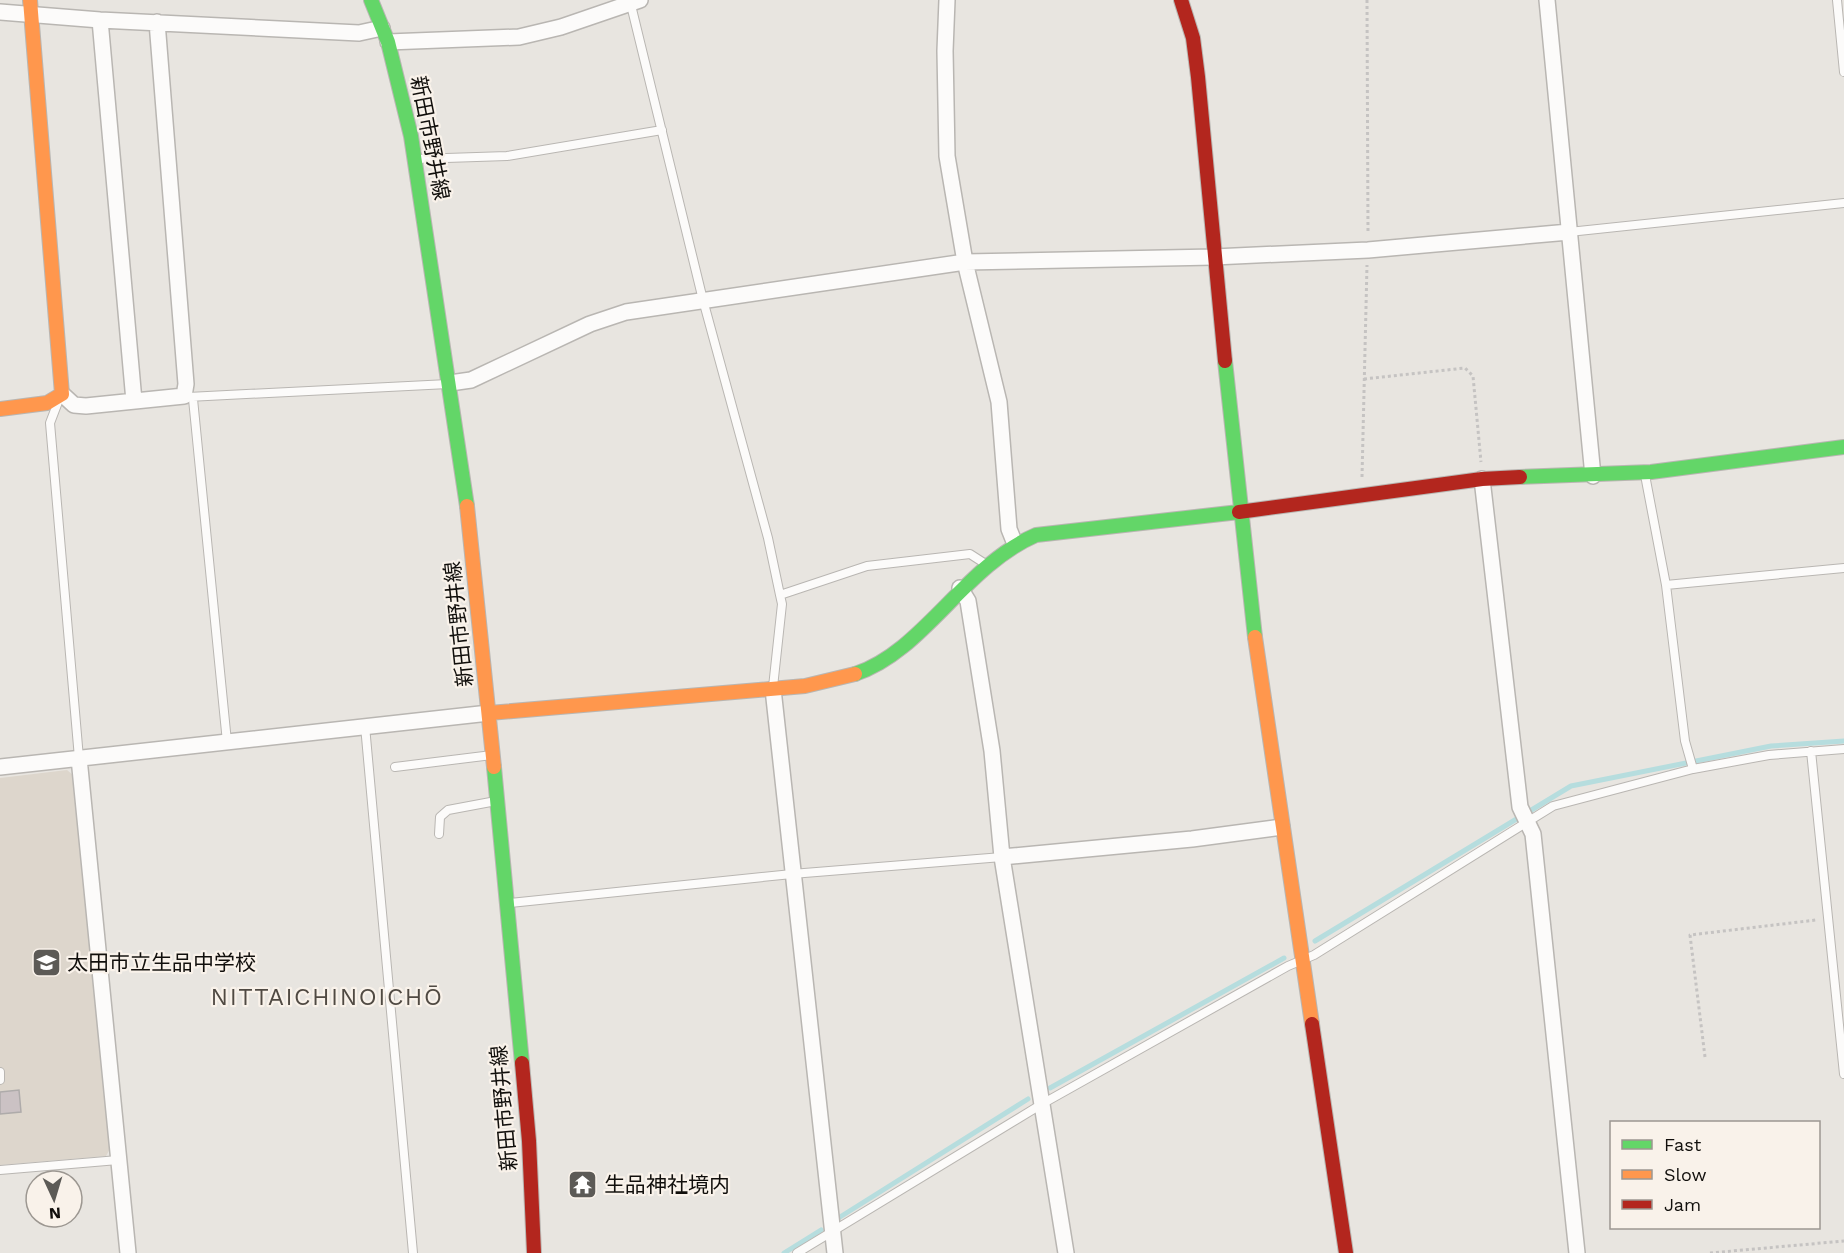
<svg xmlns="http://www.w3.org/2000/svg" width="1844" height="1253" font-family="'Work Sans','Noto Sans JP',sans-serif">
<rect width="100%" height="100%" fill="#e8e5e0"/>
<!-- built -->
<path fill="#ddd6cc" d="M67,770L74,776L111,1147L106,1156L0,1165V778Z"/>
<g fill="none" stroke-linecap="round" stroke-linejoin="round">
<!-- stream -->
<path stroke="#b6ddde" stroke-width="5" d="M1315,941L1571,786L1771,746L1844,741
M1050,1088L1284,958
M840,1217L1028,1099
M784,1253L821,1230"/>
</g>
<!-- building -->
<path fill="#cbc2c4" stroke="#aeabaa" stroke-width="1.5" d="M19,1090L21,1112L0,1114V1092Z"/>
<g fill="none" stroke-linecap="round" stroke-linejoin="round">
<defs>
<path id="lane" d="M1837,0L1844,72
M630,1L703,300L768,538L780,595L782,604L773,687
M416,159L507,156L662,130
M1569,232L1844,203
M188,397L448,384
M193,399L227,742
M58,402L50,423L79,758
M1645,475L1666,585L1685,741L1693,769
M1666,585L1844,568
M780,595L867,566L970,554L984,563
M365,726L413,1253
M1811,751L1844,1074
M395,767L492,755
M439,834L440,817L448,810L496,801
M510,903L792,874L1002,857
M0,1072V1080
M0,1170L118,1160
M797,1253L1042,1104L1288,966L1314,955L1553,806L1693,769L1769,755L1844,749"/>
<path id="street" d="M947,0L945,51L947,156L965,262L999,402L1009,529L1015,544
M1547,0L1593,476
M0,12L100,20L359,33L382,28
M100,20L134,401
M388,42L519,37L561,27L640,0
M450,383L471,380L590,324L626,312L965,262L1214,257L1368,250L1569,232
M62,394L74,405L86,406L184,396L186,384L157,22
M1482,479L1520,807L1533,834L1577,1253
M960,588L968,601L992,751L1002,857L1066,1253
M773,689L835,1253
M79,758L128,1253
M0,767L489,713
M1002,857L1192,839L1282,827"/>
<path id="fast" d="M371,0L388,42L411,136L467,506
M1225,361L1255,637
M1520,477L1651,472L1844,447
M855,674C923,652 964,566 1036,535L1239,512
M494,767L522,1063"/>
<path id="slow" d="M0,409L47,403L62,394L30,0
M467,506L494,767
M1255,637L1312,1024
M489,713L805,686L855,674"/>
<path id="jam" d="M1181,0L1193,38L1198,77L1225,361
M1239,512L1482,479L1520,477
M1312,1024L1346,1253
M522,1063L529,1141L534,1253"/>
</defs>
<!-- lane casing -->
<use href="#lane" stroke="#b9b6b2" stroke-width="10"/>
<!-- street casing -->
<use href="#street" stroke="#b9b6b2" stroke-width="18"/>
<!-- fast casing -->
<use href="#fast" stroke="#b9b6b2" stroke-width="16"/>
<!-- slow casing -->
<use href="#slow" stroke="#b9b6b2" stroke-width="16"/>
<!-- jam casing -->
<use href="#jam" stroke="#b9b6b2" stroke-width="16"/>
<!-- path -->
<path stroke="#c5c3c2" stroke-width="3" stroke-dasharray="3 3" stroke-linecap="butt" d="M1367,0L1368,234
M1364,379L1465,368L1473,376L1481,462
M1362,477L1367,265
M1705,1057L1690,935L1816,920
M1710,1253L1844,1241"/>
<!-- lane -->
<use href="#lane" stroke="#fcfbfa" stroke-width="8"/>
<!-- street -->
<use href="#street" stroke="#fcfbfa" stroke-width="15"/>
<!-- fast -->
<use href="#fast" stroke="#63d668" stroke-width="14"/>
<!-- slow -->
<use href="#slow" stroke="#ff974d" stroke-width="14"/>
<!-- jam -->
<use href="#jam" stroke="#b3261e" stroke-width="14"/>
</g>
<!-- icons -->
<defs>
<symbol id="school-square" viewBox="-11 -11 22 22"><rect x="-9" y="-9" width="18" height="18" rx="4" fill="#5c5a56" stroke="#f9f2ea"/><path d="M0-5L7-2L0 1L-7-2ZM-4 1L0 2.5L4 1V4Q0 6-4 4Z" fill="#fff"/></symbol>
<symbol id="temple-square" viewBox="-11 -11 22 22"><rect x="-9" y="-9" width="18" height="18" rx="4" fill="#5c5a56" stroke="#f9f2ea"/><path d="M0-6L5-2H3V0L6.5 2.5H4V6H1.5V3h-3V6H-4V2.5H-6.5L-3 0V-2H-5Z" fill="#fff"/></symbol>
</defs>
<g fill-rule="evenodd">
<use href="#school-square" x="30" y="946" width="33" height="33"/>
<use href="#temple-square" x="566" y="1168" width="33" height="33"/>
</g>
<g text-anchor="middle" stroke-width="4.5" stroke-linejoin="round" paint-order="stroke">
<!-- street labels -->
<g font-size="21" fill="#110f0c" stroke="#f9f2ea">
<text transform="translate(430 138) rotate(79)" y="7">新田市野井線</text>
<text transform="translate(459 624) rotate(-96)" y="7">新田市野井線</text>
<text transform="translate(504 1108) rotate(-95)" y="7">新田市野井線</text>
</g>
<!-- poi labels -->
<g font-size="21" fill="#110f0c" stroke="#f9f2ea" text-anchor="start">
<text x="67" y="970">太田市立生品中学校</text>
<text x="604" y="1192">生品神社境内</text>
</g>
<!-- quarter labels -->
<g font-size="24" letter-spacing="1.5" fill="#504a43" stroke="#f9f2ea">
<text x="327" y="1005">NITTAICHINOICHŌ</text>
</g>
</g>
<!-- legend -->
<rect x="1610" y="1121" width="210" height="108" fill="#f9f2ea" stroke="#9c9791" stroke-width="1.5"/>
<rect x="1622" y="1140" width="30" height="9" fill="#63d668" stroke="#9c9791" stroke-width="1.5"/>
<text x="1664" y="1151" font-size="18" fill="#110f0c">Fast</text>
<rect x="1622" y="1170" width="30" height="9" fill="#ff974d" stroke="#9c9791" stroke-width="1.5"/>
<text x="1664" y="1181" font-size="18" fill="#110f0c">Slow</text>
<rect x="1622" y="1200" width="30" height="9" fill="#b3261e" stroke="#9c9791" stroke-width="1.5"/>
<text x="1664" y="1211" font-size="18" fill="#110f0c">Jam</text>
<!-- north arrow -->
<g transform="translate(54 1199) rotate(176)"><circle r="28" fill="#f9f2ea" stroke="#9c9791" stroke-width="1.5"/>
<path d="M0-4.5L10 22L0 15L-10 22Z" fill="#5c5a56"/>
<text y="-9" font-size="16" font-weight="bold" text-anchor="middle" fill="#110f0c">N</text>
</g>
</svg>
